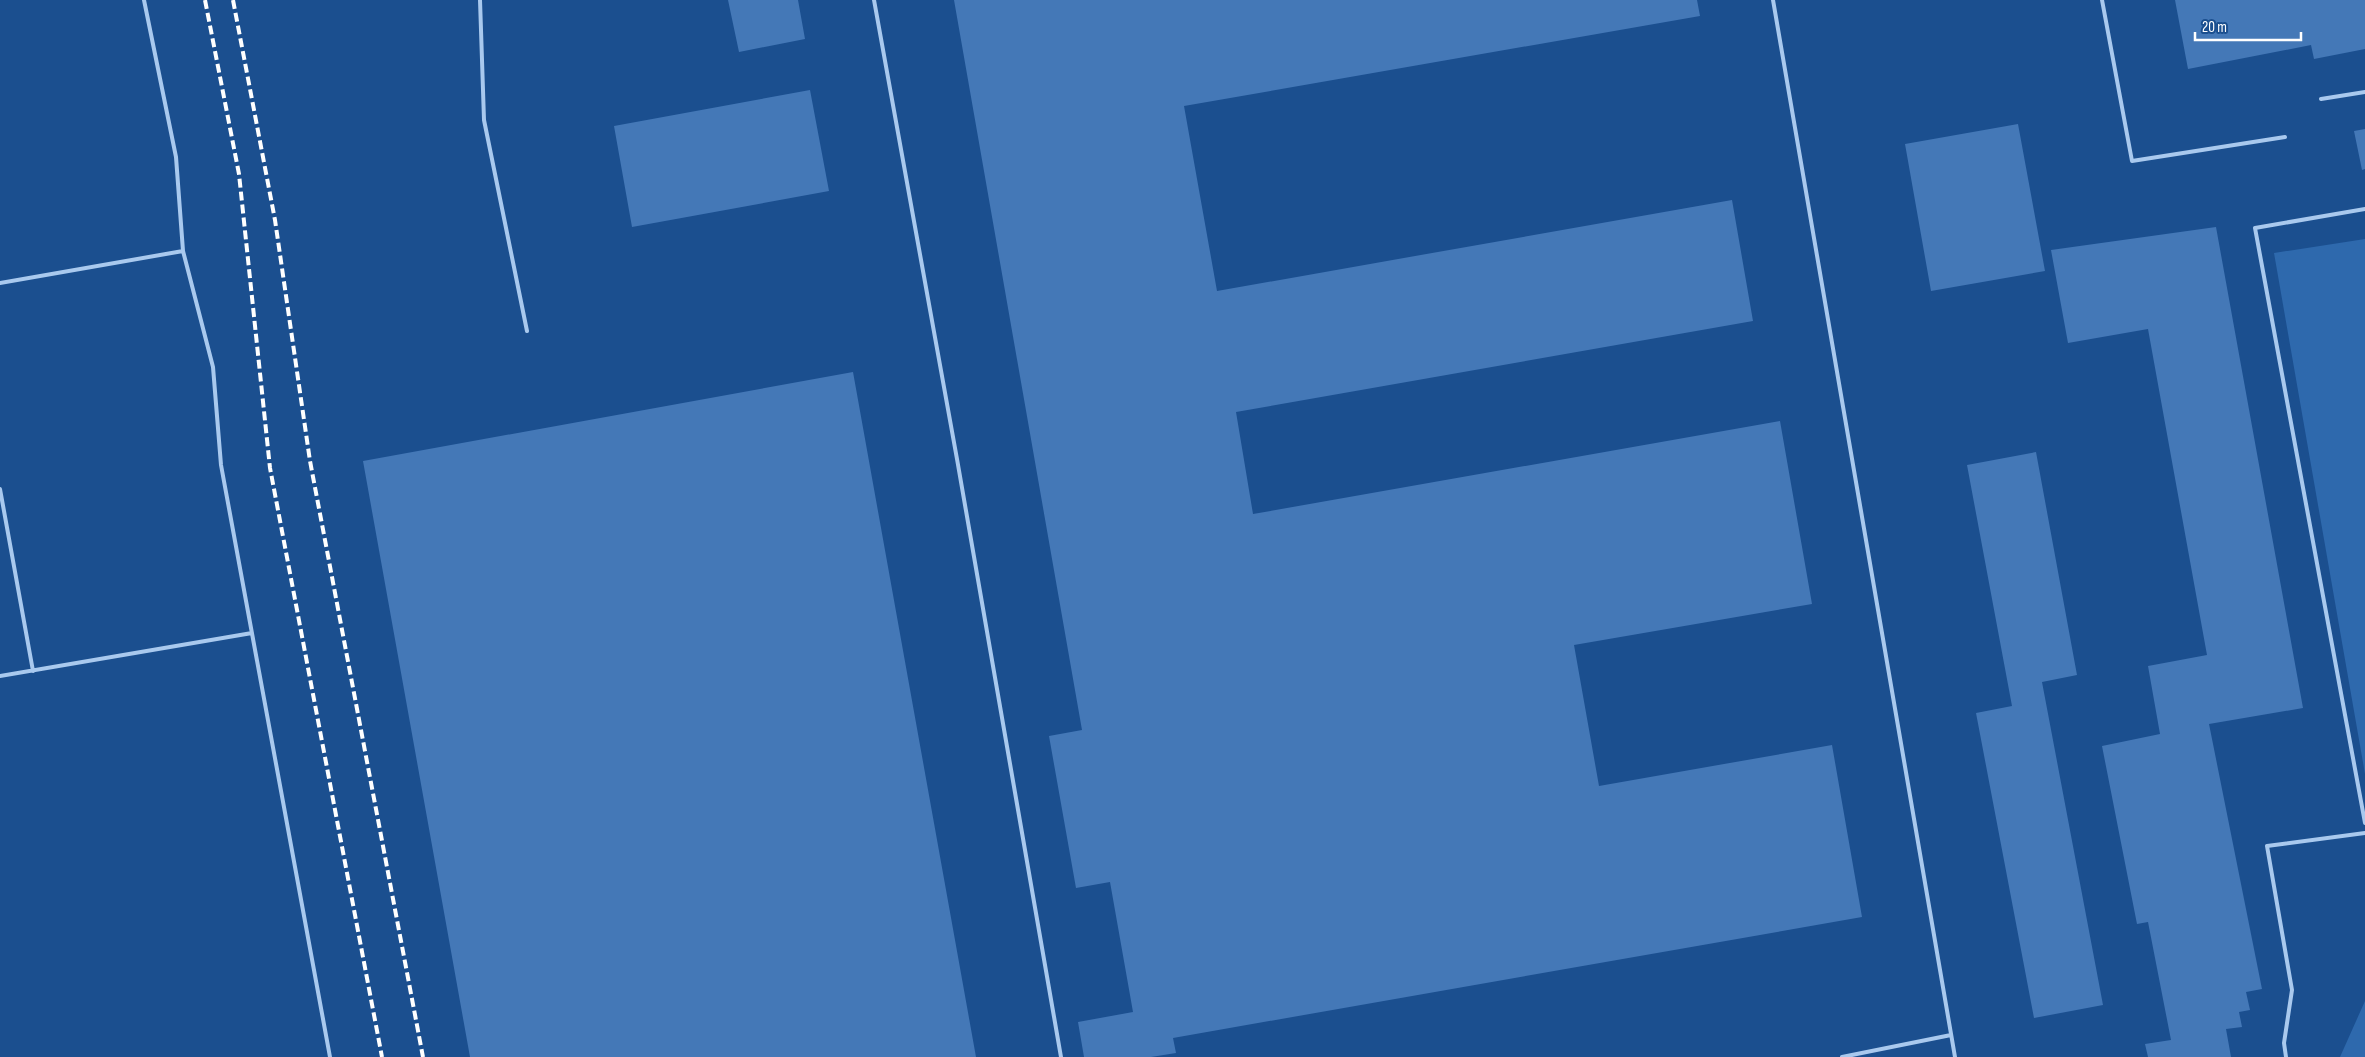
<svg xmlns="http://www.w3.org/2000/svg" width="2365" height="1057" font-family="'Sofia Sans Condensed',sans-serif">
<rect width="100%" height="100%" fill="#1b4f8f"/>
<!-- green -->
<path fill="#2e69ad" d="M2365,239V774L2274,253Z
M2365,1001V1057H2340Z"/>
<!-- building -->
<path fill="#4478b7" d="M728,0H798L805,39L739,52Z
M954,0H1697L1700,16L1184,106L1217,291L1732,200L1753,321L1236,412L1253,514L1780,421L1812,604L1574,645L1599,786L1832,745L1862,917L1173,1038L1176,1053L1151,1057H1084L1078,1022L1133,1012L1110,882L1076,888L1049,736L1082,730Z
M2175,0H2365V49L2314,59L2311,45L2188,69Z
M810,90L829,191L632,227L614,126Z
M2018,124L2045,271L1931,291L1905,144Z
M2365,129V169L2362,170L2354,131Z
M2216,227L2303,708L2209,724L2262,989L2246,992L2250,1010L2239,1012L2242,1027L2226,1029L2231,1057H2148L2145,1044L2171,1040L2148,922L2137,924L2102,746L2160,734L2148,666L2207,655L2148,329L2068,343L2051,250Z
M853,372L976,1057H470L363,461Z
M2036,452L2077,675L2042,682L2103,1005L2034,1018L1976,713L2012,706L1967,465Z"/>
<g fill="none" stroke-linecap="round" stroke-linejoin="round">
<!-- service -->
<path stroke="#a9c9ee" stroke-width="4" d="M144,0L176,157L183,251L213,367L221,465L330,1057
M480,0L484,120L527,331
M874,0L957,459L1061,1057
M1773,0L1955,1057
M2102,0L2132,161L2285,137
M2321,99L2365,92
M2365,209L2255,228L2365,823
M0,283L183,251
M0,489L33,671
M0,676L252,633
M1842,1057L1951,1035
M2286,1057L2284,1043L2292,990L2267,846L2365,833"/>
<!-- rail -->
<path stroke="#fff" stroke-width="4" stroke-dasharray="9 4" stroke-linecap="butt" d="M205,0L239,174L270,468L382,1057
M233,0L275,220L310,461L423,1057"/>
</g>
<!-- scale -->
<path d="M2195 32v8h106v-8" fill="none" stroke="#ffffff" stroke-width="2.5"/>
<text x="2202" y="32" font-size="15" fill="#ffffff" stroke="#1b4f8f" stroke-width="4" paint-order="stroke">20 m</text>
</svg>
